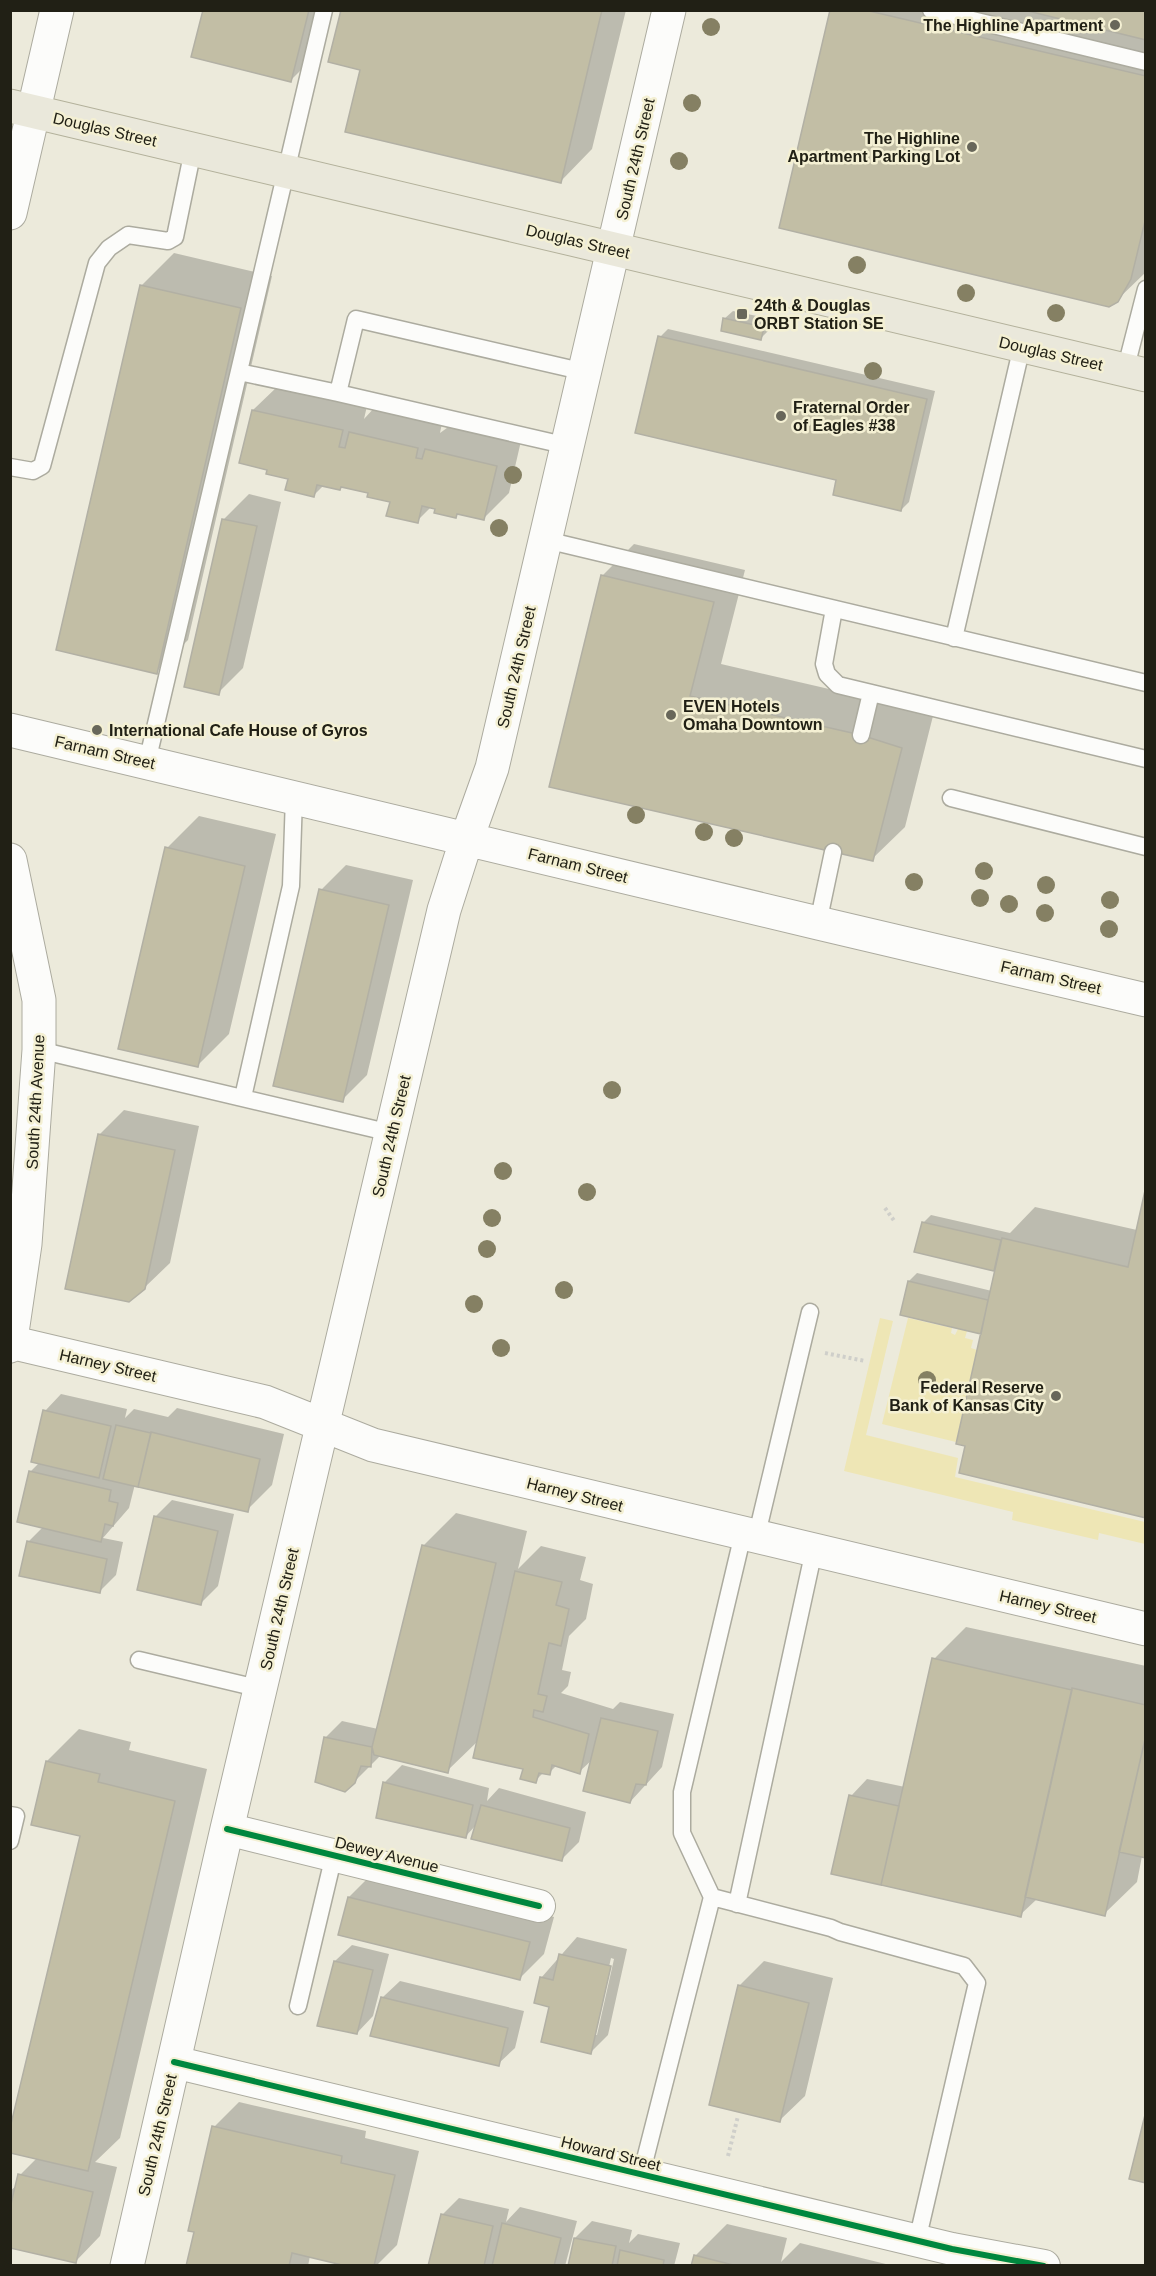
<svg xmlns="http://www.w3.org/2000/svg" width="1156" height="2276" font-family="Helvetica,sans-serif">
<rect width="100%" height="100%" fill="#eceadb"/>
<!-- green -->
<path fill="#eee6b5" d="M880,1318L893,1321L866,1435L958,1458L955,1477L1145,1522V1544L1099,1533L1098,1540L1012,1520L1013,1512L844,1471Z
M908,1318L952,1328L951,1333L955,1335L958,1329L967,1331L965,1338L973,1340L971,1348L977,1350L956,1442L882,1424Z"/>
<!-- shadow -->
<path fill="#0003" fill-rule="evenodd" d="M204,10H332L323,48L291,80Z
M342,10H626L592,149L560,182L362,68Z
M832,10H1146V272L1117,300Z
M174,253L272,276L188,640L156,672L58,649L142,285Z
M733,311L771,319L769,330L761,338L724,319Z
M668,329L935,391L909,502L901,510L838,479L660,337Z
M278,386L367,406L364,419L375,407L442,423L440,433L451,425L521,441L509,493L484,518L459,513L456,516L432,506L417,521L391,501L370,492L342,486L340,489L324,485L314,495L290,478L253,410Z
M249,494L281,502L243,668L218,693L186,685L224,519Z
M634,544L745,570L721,664L894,704L933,716L905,827L872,859L551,786L602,576Z
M199,816L276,834L229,1034L197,1066L167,848Z
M346,865L413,880L367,1075L342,1100L321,890Z
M124,1110L199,1126L170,1263L144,1288L99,1135Z
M1035,1207L1137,1230L1146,1516L982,1333L909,1281L917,1273L992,1291L997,1266L994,1270L923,1223L931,1215L1010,1233Z
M61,1394L127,1409L125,1418L134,1409L168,1417L177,1408L284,1434L272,1485L247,1510L135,1484L129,1508L103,1538L123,1542L116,1575L99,1592L28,1542L43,1527L30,1472L40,1462L45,1411Z
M172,1500L234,1514L218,1586L201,1603L155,1517Z
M456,1513L527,1531L518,1569L541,1546L586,1557L580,1580L593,1584L586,1619L569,1636L562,1670L571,1672L568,1686L561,1693L613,1709L620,1702L674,1714L662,1767L630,1802L593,1759L579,1772L557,1765L549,1773L544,1772L535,1781L525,1768L478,1741L447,1771L381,1755L354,1782L325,1738L342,1721L378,1729L424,1545Z
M966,1627L1146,1666V1856H1142L1137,1882L1104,1914L1037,1899L1020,1915L851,1796L867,1779L905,1787L934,1659Z
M79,1729L131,1742L129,1750L207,1769L120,2138L95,2162L117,2167L100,2236L76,2261L10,2246V2191L16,2186L20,2175L37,2158L81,1835L47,1761Z
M402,1765L489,1788L487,1801L499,1788L586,1812L579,1842L562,1859L476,1825L466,1836L378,1817L385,1782Z
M374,1872L554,1917L544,1954L519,1979L349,1897Z
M577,1937L627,1949L608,2035L591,2052L551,2006L541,1978ZM611,1958L614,1959L597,2035H594Z
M352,1945L389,1954L373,2016L357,2033L335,1961Z
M764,1961L833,1978L805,2096L780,2120L739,1986Z
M400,1981L524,2011L515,2048L498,2064L372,2035L383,1997Z
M239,2102L366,2131L365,2138L419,2151L397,2245L376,2266H353L310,2256L308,2266H188L214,2127Z
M459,2198L509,2209L506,2222L520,2207L577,2221L565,2266H429L442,2215Z
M592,2221L632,2230L629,2243L638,2234L680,2243L674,2266H569L575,2238Z
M727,2224L787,2238L781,2262L800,2243L894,2266H692L695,2256Z"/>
<!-- building -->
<path fill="#c2bea5" stroke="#b2b0a4" stroke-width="1.5" d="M203,10H309L291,82L191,57Z
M341,10H602L561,183L345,132L360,70L328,62Z
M830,10H865L1146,76V217L1131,279L1118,302L1109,307L779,228Z
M1024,10H1146V40Z
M140,285L241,308L157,674L56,650Z
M723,318L764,327L761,340L721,331Z
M658,336L927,399L901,511L833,495L836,480L635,433Z
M252,410L343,430L339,447L345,448L349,432L418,448L416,458L422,459L425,449L497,466L484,520L457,514L456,518L434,513L435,509L422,506L418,523L386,516L390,502L367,497L368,493L341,487L340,490L317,485L314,497L285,490L288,479L266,474L267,470L239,463Z
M222,519L257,526L219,695L184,687Z
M601,575L714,602L690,696L861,735L902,748L873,861L549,787Z
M165,847L245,866L198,1067L118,1049Z
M319,889L389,905L343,1102L273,1086Z
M98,1134L175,1150L145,1289L129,1302L65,1289Z
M1146,1186V1518L959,1473L965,1446L956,1444L1002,1238L1128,1267Z
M922,1222L1001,1240L994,1271L914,1252Z
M908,1281L988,1300L981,1334L900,1315Z
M43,1410L111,1426L99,1478L31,1462Z
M116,1425L151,1433L138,1487L103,1479Z
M151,1432L260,1459L248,1512L138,1487Z
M29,1471L111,1490L109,1501L118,1503L113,1526L105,1524L101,1542L17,1522Z
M154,1516L218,1531L201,1605L137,1590Z
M27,1541L107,1559L100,1593L19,1576Z
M422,1545L496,1563L448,1773L374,1755L372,1747Z
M515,1571L562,1582L556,1605L569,1609L561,1646L549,1643L538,1694L547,1696L543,1712L534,1710L533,1717L589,1734L580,1774L552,1765L550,1775L539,1773L536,1783L520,1779L523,1769L473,1758Z
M932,1658L1072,1690L1021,1917L881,1885Z
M1072,1688L1146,1705V1735L1105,1916L1025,1897Z
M601,1718L658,1731L646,1785L636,1784L630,1803L583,1791Z
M1146,1735V1858L1119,1852Z
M324,1737L372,1747L371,1767L361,1766L355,1783L345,1792L315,1782Z
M46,1761L100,1774L98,1782L175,1801L88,2171L10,2153V2128L80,1836L31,1825Z
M383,1782L473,1805L466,1838L376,1818Z
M849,1795L899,1806L881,1885L831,1874Z
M481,1805L570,1828L562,1861L471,1839Z
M348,1897L530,1942L520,1980L338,1935Z
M559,1954L611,1966L591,2054L541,2042L549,2007L534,2003L540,1977L553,1980Z
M334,1961L373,1970L357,2034L317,2026Z
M738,1985L809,2003L780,2122L709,2105Z
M381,1997L508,2028L499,2066L370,2036Z
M1146,2111V2183L1129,2179Z
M212,2126L342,2156L341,2163L395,2175L374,2266H346L292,2253L289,2266H186L194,2232L188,2231Z
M18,2174L93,2192L76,2263L10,2248V2208Z
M441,2214L493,2226L484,2266H428Z
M502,2223L561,2238L554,2266H492Z
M574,2238L616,2246L612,2266H568Z
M620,2250L664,2260L663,2266H617Z
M694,2255L737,2266H691Z"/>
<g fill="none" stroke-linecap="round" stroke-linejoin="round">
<defs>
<path id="service" d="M931,10L1146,62
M1125,371L1146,289
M239,372L338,393L356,319L585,372
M338,393L568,446
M10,467L33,471L42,466L97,263L109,248L128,235L168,241L175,237L193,150
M546,540L1146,683
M834,609L824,664L827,674L838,685L1146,759
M954,638L1022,346
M861,735L871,693
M147,762L324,10
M951,798L1146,847
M818,923L833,852
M39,1050L391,1133
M243,1097L291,886L294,797
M756,1538L810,1312
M139,1660L261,1689
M10,1815L16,1816L10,1841
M712,1897L831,1928L840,1932L964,1966L977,1983L917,2241
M737,1904L814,1550
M298,2006L334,1855
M641,2175L712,1897L682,1833V1792L743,1534"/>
<path id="minor" d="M227,1829L539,1906
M174,2062L952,2249L1044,2266"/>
<path id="secondary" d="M10,213L57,10
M10,730L818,923L1146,1000
M10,860L39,1000V1050L25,1244L10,1346
M10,1342L265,1402L373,1445L1146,1629
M127,2266L227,1829L444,910L467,838L492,768L669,10"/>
<path id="trunk" d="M10,106L1146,375"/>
</defs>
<!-- service casing -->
<use href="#service" stroke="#acab9f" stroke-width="19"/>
<!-- minor casing -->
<use href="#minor" stroke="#acab9f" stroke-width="34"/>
<!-- secondary casing -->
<use href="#secondary" stroke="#acab9f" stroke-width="35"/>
<!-- trunk casing -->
<use href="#trunk" stroke="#b3b19b" stroke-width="35"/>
<!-- path -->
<path stroke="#cfcfca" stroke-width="4" stroke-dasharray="3 3" stroke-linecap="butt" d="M885,1208L895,1222
M825,1353L865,1361
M728,2156L738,2116"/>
<!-- service -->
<use href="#service" stroke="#fcfcfa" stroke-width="16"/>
<!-- minor -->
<use href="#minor" stroke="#fcfcfa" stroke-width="32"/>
<!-- secondary -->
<use href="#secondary" stroke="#fcfcfa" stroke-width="33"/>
<!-- trunk -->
<use href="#trunk" stroke="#eae8db" stroke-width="33"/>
<defs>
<path id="cycleway" d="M227,1829L539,1906
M174,2062L952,2249L1044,2266"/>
</defs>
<!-- cycleway casing -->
<use href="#cycleway" stroke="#f4f0d3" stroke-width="10"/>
<!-- cycleway -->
<use href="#cycleway" stroke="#00873e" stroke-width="6"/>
</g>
<!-- trees -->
<g fill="#858063">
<circle cx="711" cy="27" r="9"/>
<circle cx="692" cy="103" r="9"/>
<circle cx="679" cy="161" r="9"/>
<circle cx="857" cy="265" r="9"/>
<circle cx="966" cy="293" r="9"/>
<circle cx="1056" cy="313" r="9"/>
<circle cx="873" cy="371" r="9"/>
<circle cx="513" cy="475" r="9"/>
<circle cx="499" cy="528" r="9"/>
<circle cx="636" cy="815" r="9"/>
<circle cx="704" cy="832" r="9"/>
<circle cx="734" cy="838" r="9"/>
<circle cx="984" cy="871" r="9"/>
<circle cx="914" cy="882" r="9"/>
<circle cx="1046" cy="885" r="9"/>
<circle cx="980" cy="898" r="9"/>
<circle cx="1110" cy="900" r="9"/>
<circle cx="1009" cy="904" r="9"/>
<circle cx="1045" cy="913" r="9"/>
<circle cx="1109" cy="929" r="9"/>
<circle cx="612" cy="1090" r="9"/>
<circle cx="503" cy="1171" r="9"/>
<circle cx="587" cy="1192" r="9"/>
<circle cx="492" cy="1218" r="9"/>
<circle cx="487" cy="1249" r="9"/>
<circle cx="564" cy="1290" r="9"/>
<circle cx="474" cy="1304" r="9"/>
<circle cx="501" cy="1348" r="9"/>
<circle cx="927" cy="1380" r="9"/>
</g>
<!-- markers -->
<g fill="#68675a" stroke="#f4f0d3" stroke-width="2">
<circle cx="1115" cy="25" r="6"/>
<circle cx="972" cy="147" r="6"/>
<rect x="736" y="308" width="12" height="12" rx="3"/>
<circle cx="781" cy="416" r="6"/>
<circle cx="671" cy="715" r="6"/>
<circle cx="97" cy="730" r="6"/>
<circle cx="1056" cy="1396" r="6"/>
</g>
<g text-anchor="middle" stroke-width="5" stroke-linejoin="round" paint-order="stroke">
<!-- poi labels -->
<g font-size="16" font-weight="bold" fill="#212015" stroke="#f4f0d3" text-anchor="start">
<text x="1103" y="31" text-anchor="end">The Highline Apartment</text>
<text x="960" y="144" text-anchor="end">The Highline<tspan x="960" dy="18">Apartment Parking Lot</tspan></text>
<text x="754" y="311">24th &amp; Douglas<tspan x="754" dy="18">ORBT Station SE</tspan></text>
<text x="793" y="413">Fraternal Order<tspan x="793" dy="18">of Eagles #38</tspan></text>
<text x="683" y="712">EVEN Hotels<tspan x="683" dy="18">Omaha Downtown</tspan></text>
<text x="109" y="736">International Cafe House of Gyros</text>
<text x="1044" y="1393" text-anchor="end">Federal Reserve<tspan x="1044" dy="18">Bank of Kansas City</tspan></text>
</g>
<!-- street labels -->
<g font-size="16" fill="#212015" stroke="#f4f0d3">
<text transform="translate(105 129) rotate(13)" y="6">Douglas Street</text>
<text transform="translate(635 159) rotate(-77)" y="6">South 24th Street</text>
<text transform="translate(578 241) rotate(13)" y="6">Douglas Street</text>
<text transform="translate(1051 353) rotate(13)" y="6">Douglas Street</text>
<text transform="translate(516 667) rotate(-77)" y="6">South 24th Street</text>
<text transform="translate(105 752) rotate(13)" y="6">Farnam Street</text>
<text transform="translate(578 865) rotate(14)" y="6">Farnam Street</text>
<text transform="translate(1051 977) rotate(13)" y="6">Farnam Street</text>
<text transform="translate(35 1102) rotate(-87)" y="6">South 24th Avenue</text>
<text transform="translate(391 1136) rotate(-77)" y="6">South 24th Street</text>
<text transform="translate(108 1365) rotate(13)" y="6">Harney Street</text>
<text transform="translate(575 1494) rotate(14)" y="6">Harney Street</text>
<text transform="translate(1048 1606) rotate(13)" y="6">Harney Street</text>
<text transform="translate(279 1609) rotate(-77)" y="6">South 24th Street</text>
<text transform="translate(387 1854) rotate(14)" y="6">Dewey Avenue</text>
<text transform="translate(157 2135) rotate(-77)" y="6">South 24th Street</text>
<text transform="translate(611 2153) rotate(14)" y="6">Howard Street</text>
</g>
</g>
<!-- border -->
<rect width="1156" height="2276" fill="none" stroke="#212015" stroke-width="24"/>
</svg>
